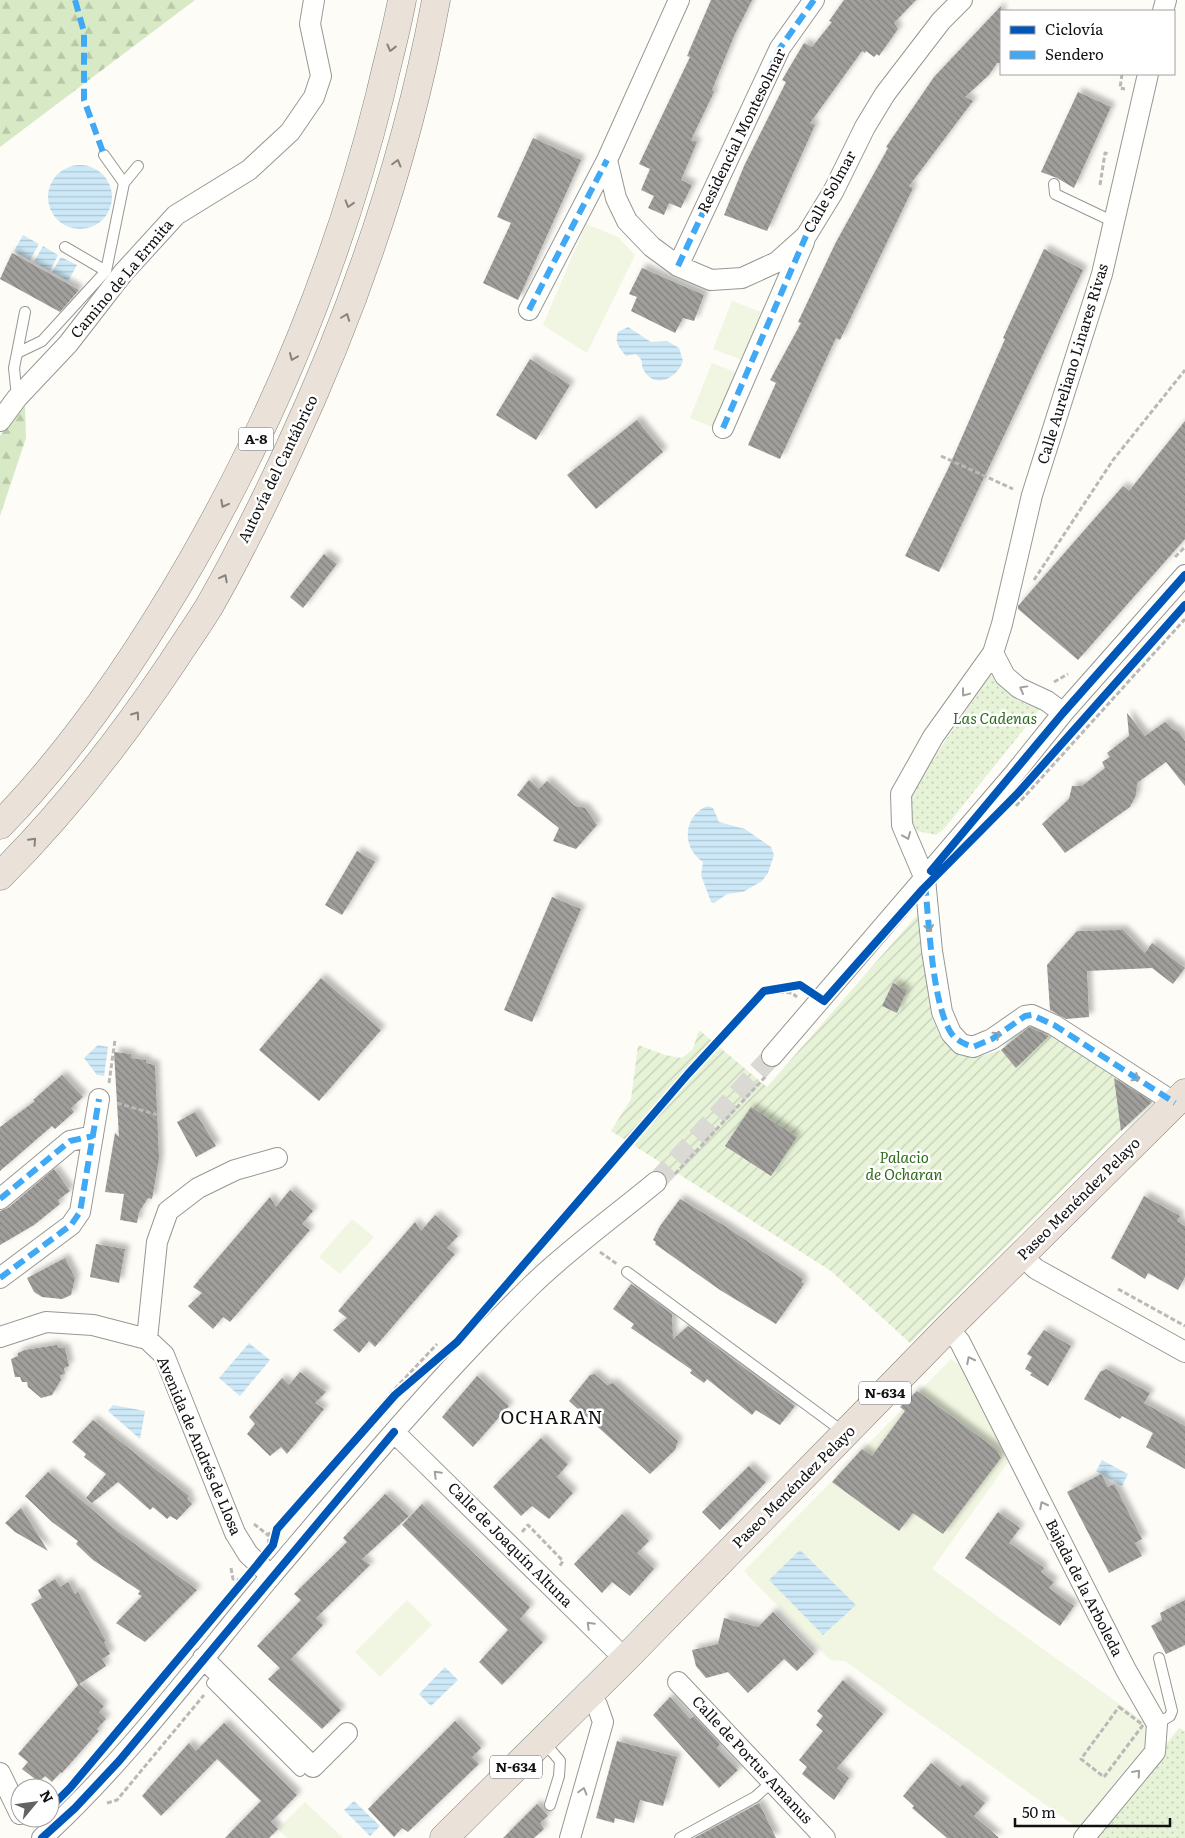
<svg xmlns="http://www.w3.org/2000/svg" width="1185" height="1838" font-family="Literata,serif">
<defs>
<pattern id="forest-firs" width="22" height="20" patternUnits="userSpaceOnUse" patternTransform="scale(1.25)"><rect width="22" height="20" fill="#d8eac5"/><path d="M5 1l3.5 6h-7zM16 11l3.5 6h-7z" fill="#b8c8a8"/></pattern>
<pattern id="park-dots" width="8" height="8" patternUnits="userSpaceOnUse" patternTransform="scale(1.25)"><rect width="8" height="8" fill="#e7f3d7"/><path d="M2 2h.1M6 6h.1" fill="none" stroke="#c5cfb8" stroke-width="1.8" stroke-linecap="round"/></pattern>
<pattern id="garden-furrows" width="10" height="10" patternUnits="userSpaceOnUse" patternTransform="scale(1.25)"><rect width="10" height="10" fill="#e7f3d7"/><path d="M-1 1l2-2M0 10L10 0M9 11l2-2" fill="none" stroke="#c5cfb8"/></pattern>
<pattern id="water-rules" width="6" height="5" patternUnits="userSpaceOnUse" patternTransform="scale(1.25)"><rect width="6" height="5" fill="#cde8f7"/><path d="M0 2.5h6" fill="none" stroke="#afc6d3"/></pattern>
<pattern id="building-back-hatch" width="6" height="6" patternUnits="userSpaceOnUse" patternTransform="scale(1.25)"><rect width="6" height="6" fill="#a19f9c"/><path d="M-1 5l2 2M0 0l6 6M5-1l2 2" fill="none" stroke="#82807e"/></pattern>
<filter id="shadow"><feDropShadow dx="4.5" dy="-4.5" stdDeviation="2.5" flood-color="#0004"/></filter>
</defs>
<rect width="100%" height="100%" fill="#fdfcf7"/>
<!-- forest -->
<path fill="url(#forest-firs)" d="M0,0H195L0,147Z
M25,406L26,438L0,516V436L11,420Z"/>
<!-- park -->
<path fill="url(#park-dots)" d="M991,675L1017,700L1040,709L944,829L936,835L917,831C908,815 909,803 914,786Z
M1179,1728L1185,1731V1838H1092Z"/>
<!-- garden -->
<path fill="url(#garden-furrows)" d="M918,914L931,1015L940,1036L961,1053L978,1057L1001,1050L1030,1022L1148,1089L1153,1100L1151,1104L1121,1131L910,1343L831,1271L611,1131L631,1099L638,1045L665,1055L682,1058L693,1049L699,1030L767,1087Z"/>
<!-- pitch -->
<path fill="#f0f6e1" d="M586,224L618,237L635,255L587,353L543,325Z
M732,301L761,312L742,360L713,349Z
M712,363L740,374L717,429L690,418Z
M352,1219L374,1237L340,1274L319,1257Z
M951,1359L966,1370L1010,1460L932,1569L1150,1726L1151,1739L1078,1828L845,1661L830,1660L744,1571Z
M407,1600L432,1625L380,1677L355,1652Z
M305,1802L343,1838H287L278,1829Z"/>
<!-- water -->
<path fill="url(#water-rules)" d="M48 197a32 32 0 1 1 64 0a32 32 0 1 1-64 0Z
M23,235L39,244L30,260L14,251Z
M43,246L58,255L50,271L34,262Z
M61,257L77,265L68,281L52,272Z
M628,327L651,342L667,341L679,348L683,361C677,379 654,390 643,369C641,365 643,362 640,358L636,354L626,356C620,348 614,343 618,332Z
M708,806L713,808L719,822L745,829L771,847L774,855L768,873L762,881L743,892L727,894L714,903L711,902L701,875L703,862C681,848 683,815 708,806Z
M98,1045L108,1047L104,1076L97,1075L84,1058Z
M249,1343L270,1360L240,1396L219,1378Z
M113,1405L145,1411L140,1439L108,1411Z
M1102,1460L1128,1474L1122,1486L1096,1471Z
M800,1550L856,1605L823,1635L769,1580Z
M445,1667L458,1680L431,1706L419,1694Z
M354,1801L380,1826L370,1836L344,1810Z"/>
<!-- building -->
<path fill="url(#building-back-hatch)" filter="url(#shadow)" d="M711,0H752L734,36L712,90L714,92L691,140L697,142L681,180L692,185L681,208L669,203L664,215L648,208L654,196L641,190L650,169L639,164L690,57L687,56Z
M844,0H916L894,23L898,29L879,56L877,54L874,57L866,51L865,53L862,51L810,123L815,125L767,231L724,215L744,166L786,82L782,80L804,43L812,47L832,22L829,21Z
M1001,6V63H997L989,75L965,97L973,101L909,186L913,188L840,340L836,338L780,459L748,445L776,383L770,380L801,323L798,322L836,242L888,148L886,147L934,77Z
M1078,92L1111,107L1074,188L1057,178L1041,172Z
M533,138L581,160L518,300L483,283L511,223L497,217Z
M1044,249L1083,270L939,572L905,556L948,469L1005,339L1003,338Z
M12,253L79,290L60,312L0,279Z
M642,268L704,295L694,321L683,318L675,333L631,311L637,297L629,294Z
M530,359L570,385L536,440L496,415Z
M637,420L663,452L596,509L567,475Z
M1185,421V539L1078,660L1018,609V606L1123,486L1129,491Z
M324,554L337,564L303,608L290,597Z
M1127,713L1145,736L1165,722L1172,729L1179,732L1185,741V786L1166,762L1137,783L1136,795L1130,807L1065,853L1042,824L1069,799L1072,786H1082L1105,768L1102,762L1110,757L1107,753L1129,736Z
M529,780L539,789L547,781L575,806L585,808L597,825L576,849L553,841L559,828L517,795Z
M357,851L375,862L342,915L325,905Z
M552,897L581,909L532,1022L504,1010Z
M1123,930L1145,953L1152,943L1185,968L1173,984L1152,968L1087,971L1089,1017L1066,1019L1050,1010L1047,965L1077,931Z
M321,978L381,1030L319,1101L259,1050Z
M893,983L907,990L897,1013L882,1006Z
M1029,1027L1049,1036L1016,1068L1001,1050Z
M114,1052L131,1054V1058L146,1060V1063L155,1065L159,1159L152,1199L148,1198L139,1212L137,1223L120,1220L124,1194L105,1192L115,1133L119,1137Z
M62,1075L83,1097L71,1108L74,1112L55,1129L52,1126L0,1171V1127L35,1101L33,1100Z
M1114,1078L1152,1102L1121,1131Z
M751,1107L797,1137L771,1176L725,1146Z
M195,1112L216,1146L196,1157L177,1122Z
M54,1169L70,1191L58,1200L60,1204L34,1225L0,1245V1211L8,1208Z
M290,1190L313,1211L302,1224L310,1230L230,1322L223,1317L213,1329L188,1306L202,1293L193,1287L270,1197L276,1207Z
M1144,1196L1180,1216L1177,1221L1185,1226V1277L1178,1290L1148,1273L1145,1279L1111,1258Z
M680,1199L725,1226L803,1279L801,1282L804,1284L776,1324L720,1290L655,1244L656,1242L653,1240L660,1226Z
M435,1215L458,1236L447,1248L455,1254L375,1347L369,1341L359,1353L333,1330L347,1318L338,1311L415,1222L421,1231Z
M96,1244L125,1249L119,1283L90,1277Z
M65,1258L75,1278L71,1295L62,1299L42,1297L34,1292L27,1278Z
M631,1284L672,1314L673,1339L688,1326L795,1406L780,1425L756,1410L752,1415L707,1379L704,1383L690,1373L692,1370L631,1328L634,1324L613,1309Z
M1044,1330L1071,1346L1048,1386L1030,1375L1032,1373L1025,1369L1032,1357L1027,1354Z
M57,1345L58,1348H65L69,1366L64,1368L65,1374L60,1375L61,1380L52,1395L41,1398L28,1387L27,1382H22L20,1377H15L11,1359L18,1356V1353L25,1350Z
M1106,1369L1150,1393L1144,1403L1185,1426V1469L1146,1447L1153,1433L1122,1416L1120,1419L1084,1399L1100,1372Z
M300,1372L326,1392L315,1403L324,1409L287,1454L281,1447L270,1456L247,1434L255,1424L249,1417L282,1378L289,1385Z
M594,1374L607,1385L613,1383L678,1441L675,1450L650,1474L569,1401L590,1375Z
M477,1376L509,1406L473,1447L442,1417Z
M917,1391L996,1449L1001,1458L943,1534L913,1513L899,1531L832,1482L862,1449L872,1456L905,1411L900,1407Z
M93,1420L189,1496L187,1499L192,1504L177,1520L170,1516L167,1519L153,1507L150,1510L118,1482L92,1503L86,1498L106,1474L84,1457L86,1454L72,1442Z
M541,1438L568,1464L557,1477L573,1493L549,1519L532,1506L521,1516L493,1487Z
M749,1466L766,1482L720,1530L702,1512Z
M48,1472L116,1530L197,1590L145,1642L116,1623L142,1596L138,1594L140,1591L93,1560L76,1544L78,1541L52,1522L25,1496Z
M1101,1474L1108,1487L1114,1484L1142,1539L1135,1543L1142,1556L1109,1573L1067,1492Z
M385,1494L409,1516L362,1559L370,1565L316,1618L323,1625L291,1659L341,1710L322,1729L268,1679L280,1668L257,1646L301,1600L294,1594L347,1542L343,1538Z
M422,1504L530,1607L520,1619L543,1642L502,1685L479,1662L508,1630L402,1525Z
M21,1508L48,1551L15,1532L5,1523Z
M998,1512L1020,1528L1009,1543L1044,1568L1041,1572L1054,1582L1049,1588L1074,1606L1060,1626L965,1558Z
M622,1514L649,1541L637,1553L654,1569L630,1596L612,1582L602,1593L574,1564Z
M55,1579L60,1587L68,1582L75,1594L78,1592L106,1641L104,1642L110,1654L102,1659L106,1666L78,1685L31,1604L42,1598L38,1590Z
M1185,1600V1645L1166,1654L1151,1626L1162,1620L1160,1613Z
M773,1612L814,1654L797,1671L784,1659L748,1693L728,1672L706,1678L696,1666L692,1650L718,1644L724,1618L758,1627Z
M843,1680L883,1714L837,1768L849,1778L834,1800L802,1774L807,1767L799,1760L823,1731L816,1725L823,1716L817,1711Z
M79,1684L104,1706L99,1712L106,1719L97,1729L99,1731L62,1773L61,1772L52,1782L45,1776L39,1782L22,1769L28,1762L18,1754Z
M670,1697L690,1719L694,1716L720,1744L717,1748L738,1770L719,1788L653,1715Z
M455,1721L481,1748L472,1757L479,1764L408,1832L402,1828L394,1837L368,1809Z
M224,1723L297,1795L271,1822L278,1829L269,1838H225L261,1801L217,1759L161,1816L142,1796L189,1743L196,1751Z
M617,1741L677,1757L663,1806L640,1800L634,1823L615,1818L614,1823L596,1818Z
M931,1763L960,1787L963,1784L985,1803L974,1816L999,1838H947L912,1808L914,1806L903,1796Z
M759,1803L776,1838H694L737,1815Z
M537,1804L548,1816L540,1823L544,1829L534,1838H503Z"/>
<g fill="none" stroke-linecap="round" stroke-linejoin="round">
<!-- street-tunnel -->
<path stroke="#dad9d4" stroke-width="20" stroke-dasharray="20 10" stroke-linecap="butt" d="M656,1182L772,1056"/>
<defs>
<path id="lane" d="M124,183L138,166
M1054,184L1055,194L1114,222
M65,247L106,271
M17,353L25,312
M17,397L14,368L17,353L42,341L106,271L124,183L104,155
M627,1272L834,1425L844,1435
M212,1683L300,1771
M1157,1724L1170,1716L1172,1711L1159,1658
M543,1741L560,1761L559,1776L550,1805
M680,1838L755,1797L772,1782"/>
<path id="street" d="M679,0L607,160L616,198L627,221L652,247L678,266L711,280L742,278L777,262L806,236L833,192L865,127L885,94L941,21L962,0
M1163,11L1166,0
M1148,74L1102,274L1032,495L1002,624L993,653L933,737L901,794L902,825L925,879L932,951L942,1012L951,1033L961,1044L973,1047L992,1039L1025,1016L1032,1015L1054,1025L1175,1103
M678,266L780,48L814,0
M529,310L607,160
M0,421L17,398L68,344L123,273L176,215L249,170L290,132L314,97L321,76L310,24L314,0
M723,428L804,242
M993,653L1005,676L1019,688L1047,701L1063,713
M772,1056L1014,774L1063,713L1185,575
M0,1199L70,1141L93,1136
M1022,1256L1036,1269L1185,1352
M0,1278L71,1225L80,1212L99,1099
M948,1328L960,1342L1126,1670L1157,1724L1155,1752L1084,1838
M0,1337L46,1322L93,1325L147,1339L164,1355L235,1533L248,1554L271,1576
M147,1339L157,1242L168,1211L198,1188L235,1170L277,1158
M394,1432L625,1659
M203,1658L313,1767L347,1733
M678,1682L825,1838
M0,1773L20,1814
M42,1838C128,1759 197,1665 271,1576C355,1477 438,1377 531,1286C569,1249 615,1216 656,1182
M570,1838L603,1722L597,1705L588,1696"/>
<path id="highway" d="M0,825C76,747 138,655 192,561C276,414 339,260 380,95C387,64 396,32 402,0
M0,876C64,812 121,739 172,663C184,644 198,625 210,605C239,554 265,501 289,449C356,305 407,156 436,0
M444,1838L625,1659L948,1328L1185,1093"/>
</defs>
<!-- lane casing -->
<use href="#lane" stroke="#979795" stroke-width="12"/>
<!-- street casing -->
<use href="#street" stroke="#979795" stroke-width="22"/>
<!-- highway casing -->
<use href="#highway" stroke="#858482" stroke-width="29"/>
<!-- path -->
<path stroke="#b9b9b8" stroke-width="3" stroke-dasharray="5 2.5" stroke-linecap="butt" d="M1122,74L1120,88L1125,89
M1100,185L1105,153L1109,154
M941,456L1013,489
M1175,557L1185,547
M1034,580L1113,460L1185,370
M1054,682L1068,674
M1016,806L1185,619
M764,991L792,993L797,997
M109,1083L115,1040
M117,1103L158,1115
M675,1174L767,1075
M600,1252L617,1264
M1118,1289L1185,1326
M254,1524L268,1535
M522,1532L528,1525L563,1561L559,1567
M269,1544L268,1535L392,1392L437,1344
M231,1568L233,1579L239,1580L241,1578
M1119,1707L1143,1725L1104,1777L1081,1759Z
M107,1803L117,1800L204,1695"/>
<!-- lane -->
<use href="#lane" stroke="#fffffe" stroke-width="10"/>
<!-- street -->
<use href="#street" stroke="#fffffe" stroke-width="20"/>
<!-- highway -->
<use href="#highway" stroke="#eae1d8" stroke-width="28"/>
<!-- quiet -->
<path stroke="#3fa9f5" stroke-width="6" stroke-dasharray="12 6" stroke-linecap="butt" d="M75,0L84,32V100L104,155
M678,266L780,48L814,0
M529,310L607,160
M723,428L806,236
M925,884C929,921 932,1003 951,1033C957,1041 964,1044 973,1047L992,1039L1025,1016L1032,1015L1054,1025L1175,1103
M0,1199L70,1141L93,1136
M0,1278L71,1225L80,1212L99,1099"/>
<defs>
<path id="cycleway" d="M931,871L1063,713L1185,575
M50,1808L70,1788L257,1565L273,1545L277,1529L395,1395L457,1342L688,1074L764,991L800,985L824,1001L923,889L1018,793L1185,605
M42,1838L75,1808L119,1761L394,1432"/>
</defs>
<!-- cycleway casing -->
<use href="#cycleway" stroke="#fff" stroke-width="11"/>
<!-- cycleway -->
<use href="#cycleway" stroke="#0057b8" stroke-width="8"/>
</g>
<!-- one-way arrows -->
<defs><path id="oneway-chevron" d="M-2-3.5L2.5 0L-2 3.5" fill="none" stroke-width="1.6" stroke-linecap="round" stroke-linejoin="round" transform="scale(1.25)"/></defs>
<g stroke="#88837e">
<use href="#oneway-chevron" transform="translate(391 48) rotate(104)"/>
<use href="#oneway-chevron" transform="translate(397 163) rotate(-75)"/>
<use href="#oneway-chevron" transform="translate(349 204) rotate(107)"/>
<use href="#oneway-chevron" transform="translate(346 317) rotate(-69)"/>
<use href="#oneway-chevron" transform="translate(293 357) rotate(113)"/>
<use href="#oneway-chevron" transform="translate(224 504) rotate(118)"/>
<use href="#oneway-chevron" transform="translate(224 578) rotate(-62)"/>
<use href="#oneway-chevron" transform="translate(136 715) rotate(-54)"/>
<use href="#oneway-chevron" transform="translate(33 841) rotate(-47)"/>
</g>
<g stroke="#a0a09f">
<use href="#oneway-chevron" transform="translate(1023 689) rotate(-151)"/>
<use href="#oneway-chevron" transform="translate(965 693) rotate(127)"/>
<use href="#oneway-chevron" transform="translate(907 836) rotate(68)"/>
<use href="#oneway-chevron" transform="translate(929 928) rotate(84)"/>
<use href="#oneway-chevron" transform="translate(997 1035) rotate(-34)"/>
<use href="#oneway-chevron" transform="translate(1136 1078) rotate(33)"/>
<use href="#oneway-chevron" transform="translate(970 1360) rotate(-117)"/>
<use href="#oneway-chevron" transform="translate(437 1474) rotate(-135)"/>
<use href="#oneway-chevron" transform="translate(1043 1505) rotate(-117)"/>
<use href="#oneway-chevron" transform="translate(590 1625) rotate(-135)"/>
<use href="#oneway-chevron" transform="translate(1137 1773) rotate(-49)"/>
<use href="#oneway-chevron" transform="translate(583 1791) rotate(-74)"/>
</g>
<g text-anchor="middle" stroke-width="5" stroke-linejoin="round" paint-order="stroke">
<!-- shield labels -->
<g fill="#fff" stroke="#585858" stroke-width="1">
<rect x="238.5" y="427.5" width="35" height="23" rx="4"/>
<rect x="859" y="1381.5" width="52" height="23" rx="4"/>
<rect x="490" y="1755.5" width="52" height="23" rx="4"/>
</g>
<g font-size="14" font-weight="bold" fill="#111">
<text x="256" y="444">A-8</text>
<text x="885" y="1398">N-634</text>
<text x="516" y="1772">N-634</text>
</g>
<!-- street labels -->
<g font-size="15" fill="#111" stroke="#fff">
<text transform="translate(742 131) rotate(-64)" y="5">Residencial Montesolmar</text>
<text transform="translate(830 192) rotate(-61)" y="5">Calle Solmar</text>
<text transform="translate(122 279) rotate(-50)" y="5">Camino de La Ermita</text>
<text transform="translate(1073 364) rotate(-73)" y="5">Calle Aureliano Linares Rivas</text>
<text transform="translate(278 469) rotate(-64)" y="5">Autovía del Cantábrico</text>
<text transform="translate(1079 1199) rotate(-45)" y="5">Paseo Menéndez Pelayo</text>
<text transform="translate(199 1446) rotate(67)" y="5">Avenida de Andrés de Llosa</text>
<text transform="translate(794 1487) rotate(-45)" y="5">Paseo Menéndez Pelayo</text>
<text transform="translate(510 1545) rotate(45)" y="5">Calle de Joaquín Altuna</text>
<text transform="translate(1084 1588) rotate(63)" y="5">Bajada de la Arboleda</text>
<text transform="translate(752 1760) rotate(47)" y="5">Calle de Portus Amanus</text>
</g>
<!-- park labels -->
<g font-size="15" font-style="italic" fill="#2f6b1f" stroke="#fff">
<text x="995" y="724">Las Cadenas</text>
<text x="904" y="1163">Palacio<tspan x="904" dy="17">de Ocharan</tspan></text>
</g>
<!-- quarter labels -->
<g font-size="18" letter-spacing="1" fill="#111" stroke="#fff">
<text x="552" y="1424">OCHARAN</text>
</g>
</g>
<!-- legend -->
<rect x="1000" y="10" width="175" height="65" fill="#ffffff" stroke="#a0a0a0"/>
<rect x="1010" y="26" width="25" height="8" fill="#0057b8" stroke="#a0a0a0"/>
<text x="1045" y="35" font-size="15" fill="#111111">Ciclovía</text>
<rect x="1010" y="51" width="25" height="8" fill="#3fa9f5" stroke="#a0a0a0"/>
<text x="1045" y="60" font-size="15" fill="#111111">Sendero</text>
<!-- north arrow -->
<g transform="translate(35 1803) rotate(61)"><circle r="24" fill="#ffffff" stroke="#a0a0a0"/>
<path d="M0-4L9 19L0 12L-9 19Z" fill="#646362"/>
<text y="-8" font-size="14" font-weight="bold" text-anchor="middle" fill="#111111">N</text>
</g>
<!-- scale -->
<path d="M1015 1818v8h155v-8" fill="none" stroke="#111111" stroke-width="2.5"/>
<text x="1022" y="1818" font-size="15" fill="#111111" stroke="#ffffff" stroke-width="4" paint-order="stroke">50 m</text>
</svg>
